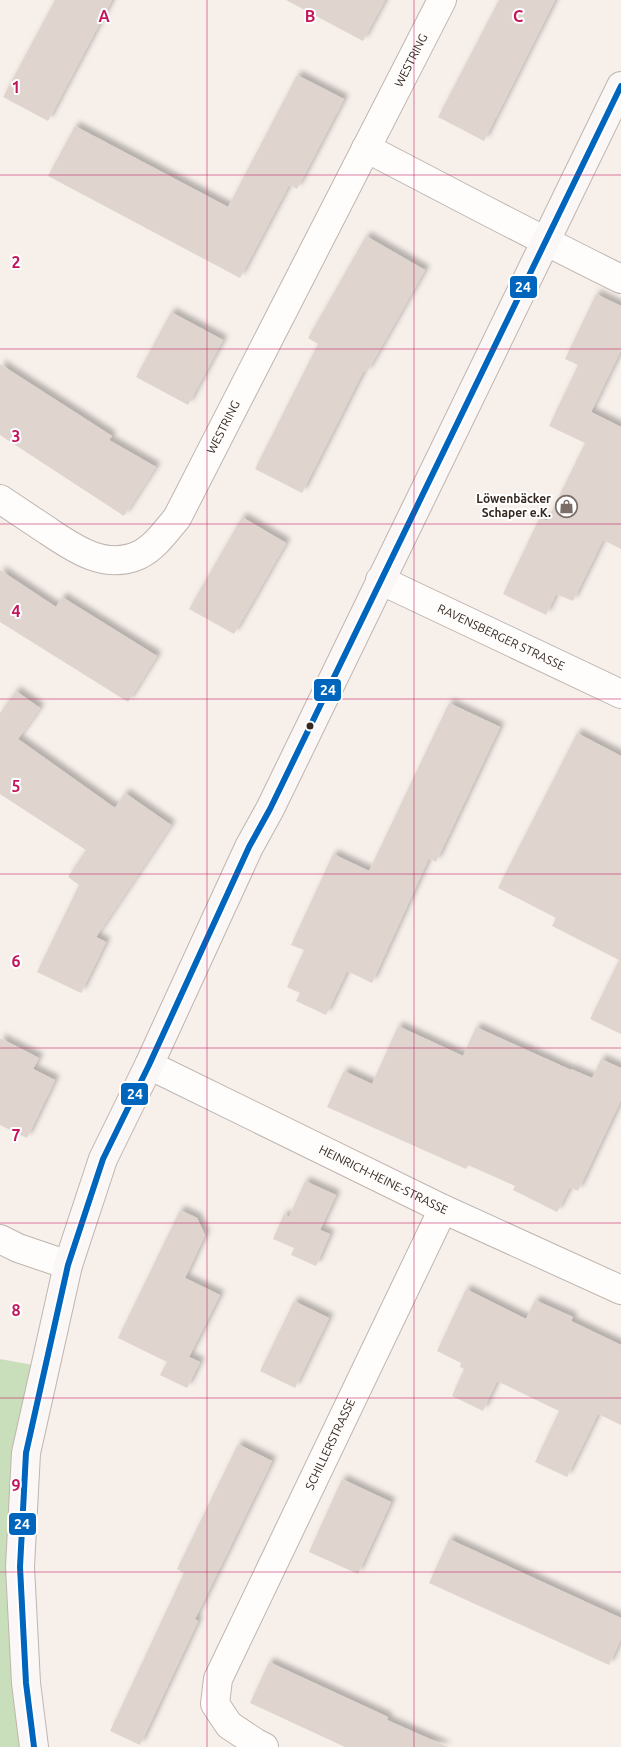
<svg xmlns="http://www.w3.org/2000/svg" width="621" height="1747" font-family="Ubuntu,sans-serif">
<defs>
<filter id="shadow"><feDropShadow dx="4.5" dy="-4.5" stdDeviation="2.5" flood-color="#0004"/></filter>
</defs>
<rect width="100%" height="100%" fill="#f7efea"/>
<!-- green -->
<path fill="#c9deba" d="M0,1359L44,1367L26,1453L34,1747H0Z"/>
<!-- building -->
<path fill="#dfd4ce" filter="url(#shadow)" d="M55,0H112L48,121L3,97Z
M286,0H385L363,41Z
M499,0H555L484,141L438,117Z
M297,75L344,99L297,189L289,185L240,278L48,176L75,126L228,207Z
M366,236L425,270L367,372L364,370L302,493L255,469L318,344L308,338Z
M596,294L621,306V350L591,412L621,427V549L603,540L573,601L556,594L546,615L503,594L540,517L547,521L585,443L549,426L578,365L565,359Z
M171,312L223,340L188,405L136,377Z
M0,364L112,436L109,440L156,467L124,516L0,435Z
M242,517L286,543L234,634L189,609Z
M0,570L56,607L62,597L157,656L128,702L0,622Z
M16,691L40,708L18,739L115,808L125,793L171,825L96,937L106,942L81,993L37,972L79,885L68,877L86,850L0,794V713Z
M449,703L500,727L436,862L429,858L372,983L347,971L326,1015L296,1001L300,993L287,987L304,950L291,945L333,854L369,871Z
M577,733L621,756V1034L590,1019L619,960L552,926L556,918L498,888Z
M398,1026L463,1056L476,1027L571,1070V1069L592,1078L601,1059L621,1068V1100L578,1191L570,1187L557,1212L513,1190L515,1186L468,1165L466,1169L327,1107L344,1071L372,1084Z
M0,1038L39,1058L33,1069L55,1080L27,1138L0,1125Z
M305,1181L336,1195L320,1230L330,1234L316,1266L291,1255L294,1248L273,1239L284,1214L289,1217Z
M180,1210L197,1218L205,1235L185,1278L220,1295L189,1357L200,1362L187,1388L160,1375L167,1362L118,1338Z
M466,1289L526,1319L535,1300L573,1317L571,1321L621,1345V1425L598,1414L567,1477L535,1462L559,1411L497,1381L483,1411L452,1396L464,1369L460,1367L461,1363L437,1351Z
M294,1301L329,1318L295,1388L260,1371Z
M238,1444L272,1461L195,1619L198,1621L140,1745L110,1731L184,1573L177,1569Z
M342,1479L391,1502L358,1574L309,1552Z
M449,1539L621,1618V1639L609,1665L429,1583Z
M269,1662L388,1717L387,1720L448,1747H345L250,1703Z"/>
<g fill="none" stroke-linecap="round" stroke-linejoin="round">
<defs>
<g id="minor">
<path d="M366,148C451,192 535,237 621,279"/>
<path id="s1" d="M0,499C15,509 30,519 45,529C72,547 104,571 139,555C155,547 166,531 177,518L442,0"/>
<path id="s2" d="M380,580L621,694"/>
<path id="s3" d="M149,1065L443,1209L621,1290"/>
<path d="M0,1239L18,1248L68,1265"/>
<path id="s4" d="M264,1747L256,1743L229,1725L215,1704L218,1679L443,1209"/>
</g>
<path id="secondary" d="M34,1747L26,1683L20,1567L26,1453L68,1265L103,1159L149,1065L249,847L270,809L621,86"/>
</defs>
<!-- minor casing -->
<use href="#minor" stroke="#bfb5af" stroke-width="30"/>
<!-- secondary casing -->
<use href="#secondary" stroke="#bfb5af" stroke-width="30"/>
<!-- minor -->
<use href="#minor" stroke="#fefdfc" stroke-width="28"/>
<!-- secondary -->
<use href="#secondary" stroke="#faf7f6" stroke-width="28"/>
<defs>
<path id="bus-1" d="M34,1747L26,1683L20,1567L26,1453L68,1265L103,1159L149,1065L249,847L270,809L621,86"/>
</defs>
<!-- bus-1 casing -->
<use href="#bus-1" stroke="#fff" stroke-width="10"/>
<!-- bus-1 -->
<use href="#bus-1" stroke="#0065bd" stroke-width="6"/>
</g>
<!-- grid -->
<path fill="none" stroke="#c2185b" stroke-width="1" stroke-opacity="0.55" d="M207,0V1747M414,0V1747M0,175H621M0,349H621M0,524H621M0,699H621M0,874H621M0,1048H621M0,1223H621M0,1398H621M0,1572H621"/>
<!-- icons -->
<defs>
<symbol id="shop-ring" viewBox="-11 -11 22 22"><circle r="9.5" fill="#fff" stroke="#7a6e67" stroke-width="1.5"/><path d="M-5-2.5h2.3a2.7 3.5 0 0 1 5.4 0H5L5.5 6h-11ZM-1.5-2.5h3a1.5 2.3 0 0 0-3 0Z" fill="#7a6e67"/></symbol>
</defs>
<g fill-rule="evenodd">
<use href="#shop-ring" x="554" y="494" width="25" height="25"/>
</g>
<!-- markers -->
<circle fill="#362921" stroke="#fff" stroke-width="2" cx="310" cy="726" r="4.5"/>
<g text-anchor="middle" stroke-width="4" stroke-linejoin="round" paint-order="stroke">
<!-- street labels -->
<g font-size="12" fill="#362921" stroke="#fff">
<text dy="4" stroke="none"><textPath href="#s1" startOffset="724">WESTRING</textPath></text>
<text dy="4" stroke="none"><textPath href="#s1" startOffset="312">WESTRING</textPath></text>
<text dy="4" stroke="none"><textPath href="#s2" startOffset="134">RAVENSBERGER STRASSE</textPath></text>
<text dy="4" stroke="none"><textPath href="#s3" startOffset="261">HEINRICH-HEINE-STRASSE</textPath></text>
<text dy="4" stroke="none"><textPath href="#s4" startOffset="352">SCHILLERSTRASSE</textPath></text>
</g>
<!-- poi labels -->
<g font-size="12" font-weight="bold" fill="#362921" stroke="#fff" text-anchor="end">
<text x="551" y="503">Löwenbäcker<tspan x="551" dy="14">Schaper e.K.</tspan></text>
</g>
</g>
<g font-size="16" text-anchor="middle" font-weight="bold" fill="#c2185b" stroke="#fff" stroke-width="4" stroke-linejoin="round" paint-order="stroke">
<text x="104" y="22">A</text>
<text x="310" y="22">B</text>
<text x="518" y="22">C</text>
<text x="16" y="93">1</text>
<text x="16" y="268">2</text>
<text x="16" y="442">3</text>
<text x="16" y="617">4</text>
<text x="16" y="792">5</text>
<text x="16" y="967">6</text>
<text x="16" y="1141">7</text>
<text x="16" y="1316">8</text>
<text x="16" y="1491">9</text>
</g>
<g stroke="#fff" stroke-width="2">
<rect x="509" y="275" width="29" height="24" rx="5" fill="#0065bd"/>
<rect x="313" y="678" width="29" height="24" rx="5" fill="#0065bd"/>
<rect x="120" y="1082" width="29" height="24" rx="5" fill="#0065bd"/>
<rect x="8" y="1512" width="29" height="24" rx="5" fill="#0065bd"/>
</g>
<g font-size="14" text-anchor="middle" font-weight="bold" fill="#fff">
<text x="523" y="292">24</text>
<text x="328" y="695">24</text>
<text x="135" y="1099">24</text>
<text x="22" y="1529">24</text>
</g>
</svg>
